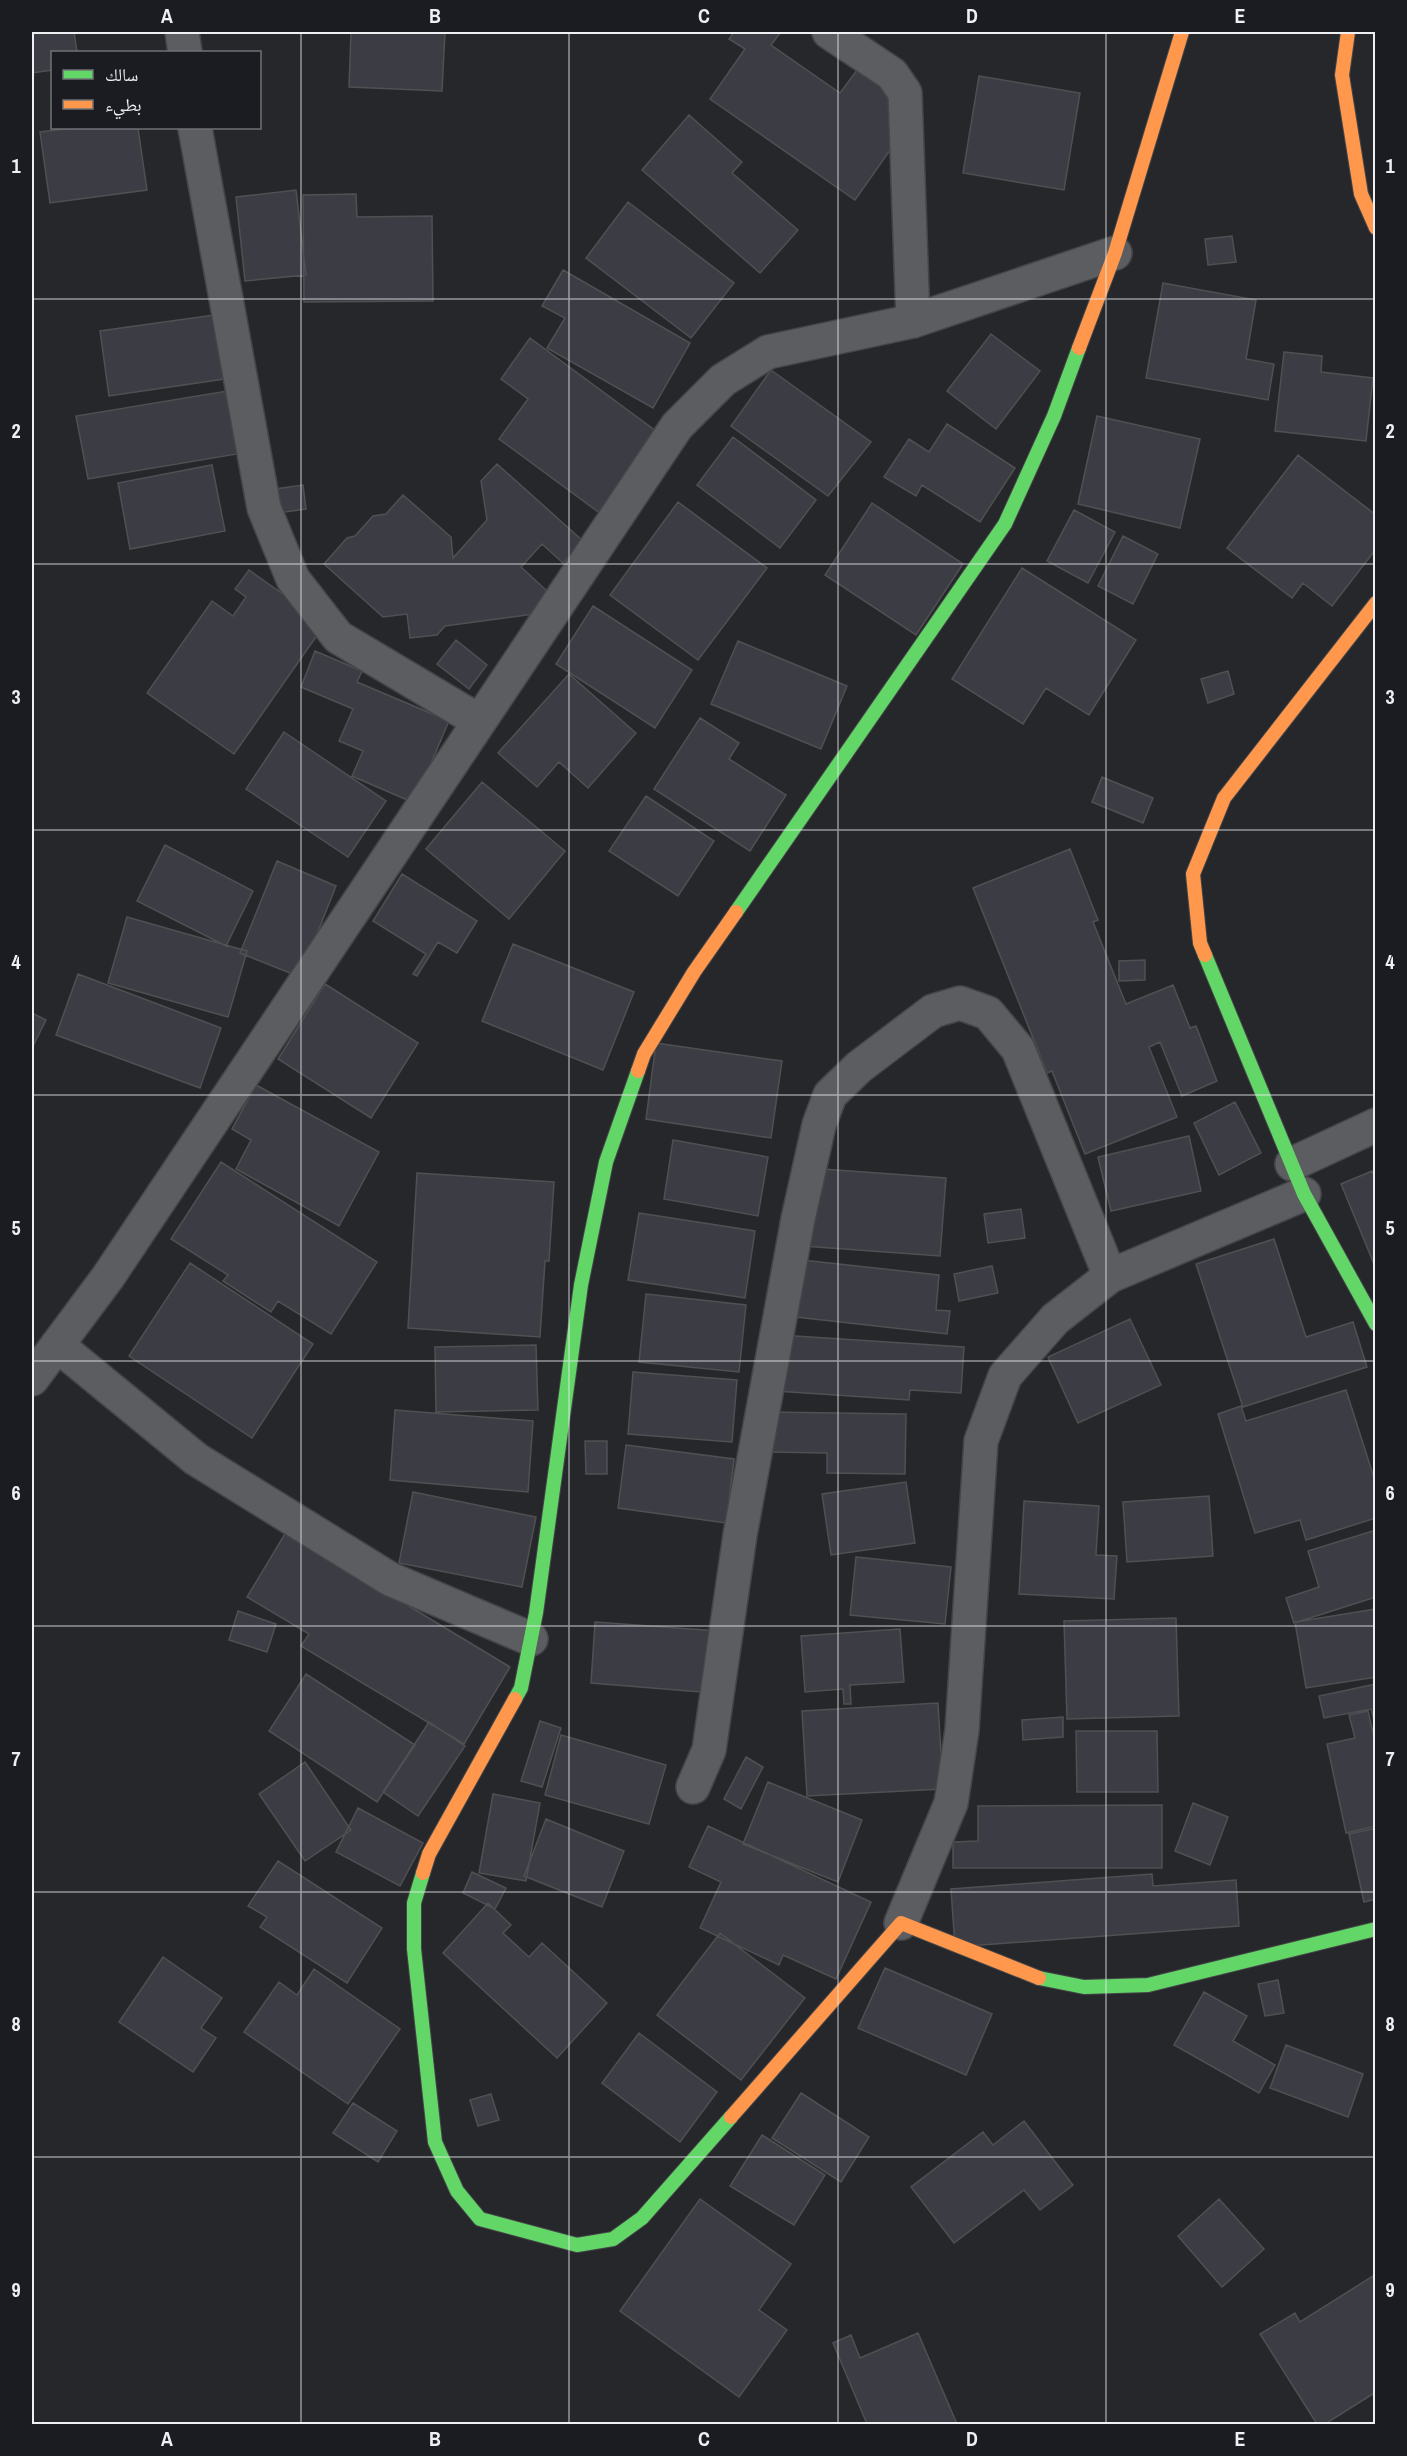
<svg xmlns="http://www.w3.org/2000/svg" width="1407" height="2456" font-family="'Archivo Narrow','Noto Naskh Arabic',sans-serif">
<rect width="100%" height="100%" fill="#26272a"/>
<!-- building -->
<path fill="#3c3c44" stroke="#505053" stroke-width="1.5" d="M32,32H74L77,52H52V70L32,73Z
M351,32H445L442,91L349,87Z
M734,32H781L771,45L840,93L857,70L917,112L855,200L710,99L745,49L729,39Z
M979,76L1080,93L1064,190L963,173Z
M689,115L742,162L732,173L798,230L760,273L642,170Z
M72,128H138L147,190L50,203L40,132Z
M296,190L306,275L245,281L236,197Z
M356,194L357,217L432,216L433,301L304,302L303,195Z
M628,202L734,283L691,338L586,258Z
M1232,236L1236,262L1208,265L1205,239Z
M563,270L690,343L653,408L547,348L565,318L542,306Z
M1163,283L1256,300L1246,359L1274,364L1268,400L1146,378Z
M221,314L231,378L109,396L100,331Z
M991,334L1040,371L996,429L947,391Z
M530,338L660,434L601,514L499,439L528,399L501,379Z
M1284,352L1322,356L1321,372L1373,378L1366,441L1275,431Z
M771,370L871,442L828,496L731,426Z
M239,389L249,452L88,479L76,416Z
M1097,416L1200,439L1180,528L1078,504Z
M947,424L1015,468L980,522L922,485L916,496L884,477L909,439L929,452Z
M733,437L816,500L780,548L697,485Z
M1298,455L1376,515V549L1332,606L1303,583L1292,598L1227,548Z
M497,464L583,541L563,563L542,544L521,567L546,590L549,612L445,626L437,635L410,638L407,614L383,617L324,564L347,538L355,536L373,516L386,514L403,495L451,537L453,558L487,520L481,481Z
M212,465L225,531L130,549L118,483Z
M303,485L306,509L278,513L275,489Z
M678,502L767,568L698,660L610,595Z
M872,503L963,564L916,635L825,575Z
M1074,510L1115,532L1088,583L1047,561Z
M1123,536L1158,554L1133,604L1098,586Z
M1022,568L1136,640L1089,715L1046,688L1023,724L952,679Z
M249,570L325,624L234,754L147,693L212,601L233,616L246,597L235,589Z
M593,606L692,670L655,728L556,664Z
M456,640L487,665L469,689L437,664Z
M738,641L847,686L821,749L711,704Z
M315,651L362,671L357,682L449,721L414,803L352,776L363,751L339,741L353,709L301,687Z
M1228,671L1234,694L1208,703L1201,679Z
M569,674L636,733L588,788L559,762L537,787L498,753Z
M700,718L739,743L729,759L786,795L750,851L654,789Z
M284,732L386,801L348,857L246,789Z
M1102,777L1153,798L1143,823L1092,802Z
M482,782L565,851L509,919L426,849Z
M646,796L714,841L678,896L609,851Z
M165,845L253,891L226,946L137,901Z
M1070,849L1098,920L1093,922L1126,1004L1173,985L1190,1028L1196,1026L1217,1081L1182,1096L1160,1042L1149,1047L1177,1117L1085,1154L1052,1071L1047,1073L973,888Z
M277,861L336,886L300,977L240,953Z
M402,874L477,921L457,953L438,942L417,976L413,974L426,954L373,921Z
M127,917L247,951L228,1017L108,983Z
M513,944L634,992L603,1070L482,1021Z
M1145,960V980L1119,981V961Z
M78,974L221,1028L200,1088L56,1035Z
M325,984L418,1043L371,1118L278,1059Z
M32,1013L46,1020L32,1048Z
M656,1043L782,1061L771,1138L646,1119Z
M256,1085L379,1152L339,1226L236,1169L251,1140L232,1129Z
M1235,1102L1261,1153L1219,1175L1194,1123Z
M1189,1136L1201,1191L1111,1211L1098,1157Z
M673,1140L768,1157L758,1216L664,1199Z
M221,1162L377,1262L331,1334L278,1301L271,1312L223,1281L228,1275L171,1239Z
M809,1168L946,1178L940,1256L803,1246Z
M1372,1171L1376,1180V1269L1341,1184Z
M417,1173L554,1182L549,1261H545L540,1337L408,1328Z
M1021,1209L1025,1238L988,1243L984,1214Z
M639,1213L755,1231L745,1298L628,1280Z
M1274,1239L1306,1337L1353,1322L1367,1367L1243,1407L1196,1264Z
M793,1259L939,1275L936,1310L950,1311L947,1334L787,1316Z
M190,1263L313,1344L252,1438L129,1356Z
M992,1266L998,1293L959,1301L954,1274Z
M646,1294L746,1305L739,1372L639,1362Z
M1130,1319L1161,1385L1078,1423L1048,1357Z
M780,1335L964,1347L961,1393L910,1390L909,1400L776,1391Z
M536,1345L538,1410L436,1412L435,1347Z
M633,1372L737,1380L732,1442L628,1434Z
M1346,1390L1376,1484V1518L1306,1540L1300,1520L1255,1533L1218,1414L1241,1406L1246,1421Z
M395,1410L533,1421L528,1492L390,1480Z
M769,1412L906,1414L905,1474L827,1473V1453L769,1452Z
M585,1441H607V1474H586Z
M626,1445L734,1459L726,1523L618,1508Z
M906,1482L915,1543L831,1555L822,1494Z
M413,1492L536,1517L522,1587L399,1563Z
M1209,1496L1213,1556L1127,1562L1123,1502Z
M1024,1501L1099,1506L1096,1555L1117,1556L1114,1599L1019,1594Z
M1376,1530V1597L1294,1623L1286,1598L1319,1587L1308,1551Z
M286,1532L510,1667L464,1744L301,1646L309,1634L247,1597Z
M856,1557L951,1567L945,1624L850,1615Z
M1376,1609V1677L1306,1688L1295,1622Z
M238,1611L276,1624L267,1652L229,1640Z
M1176,1618L1179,1716L1067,1719L1064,1621Z
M595,1622L718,1631L713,1693L591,1683Z
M900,1629L904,1682L850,1685L851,1704H844L843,1689L805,1692L801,1636Z
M306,1674L415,1745L377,1802L269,1731Z
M1376,1684V1728L1371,1709L1324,1718L1319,1696Z
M938,1703L943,1789L807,1796L802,1711Z
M1368,1711L1376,1746V1826L1346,1833L1327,1744L1355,1738L1349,1715Z
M1063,1717V1737L1023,1740L1022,1720Z
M540,1721L561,1728L542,1787L521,1781Z
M429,1722L465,1746L418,1816L383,1792Z
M1076,1731H1157L1158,1792H1077Z
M561,1735L666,1765L649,1824L545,1795Z
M746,1757L763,1767L741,1809L724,1799Z
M305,1762L351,1830L305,1861L259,1794Z
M768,1782L862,1820L838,1882L743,1844Z
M493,1794L540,1803L526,1881L479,1873Z
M1193,1803L1228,1817L1210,1865L1175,1851Z
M1162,1805V1868H953V1842L978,1841V1806Z
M358,1808L423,1843L400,1886L336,1852Z
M546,1819L624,1851L602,1907L524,1876Z
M708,1826L871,1902L836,1979L783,1955L779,1965L700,1928L721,1882L689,1867Z
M1376,1828V1899L1364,1902L1349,1834Z
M278,1861L382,1928L347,1983L260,1927L267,1917L248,1906Z
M472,1872L506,1888L495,1909L463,1893Z
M1152,1874L1153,1886L1236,1880L1239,1926L955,1947L951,1889Z
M488,1903L511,1925L503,1933L529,1957L542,1943L607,2003L557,2058L443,1953Z
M720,1933L805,1998L741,2080L657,2015Z
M163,1957L222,1998L201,2028L216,2038L193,2072L119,2022Z
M885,1968L992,2014L966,2075L858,2028Z
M314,1969L400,2029L348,2104L244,2032L279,1982L297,1995Z
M1278,1980L1284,2013L1265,2016L1258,1984Z
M1204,1992L1247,2016L1233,2041L1275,2065L1259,2093L1174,2045Z
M639,2033L717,2092L680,2142L602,2083Z
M1286,2045L1363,2074L1348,2117L1270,2088Z
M801,2093L869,2137L841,2182L772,2138Z
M491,2094L499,2120L478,2126L470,2100Z
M353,2103L397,2131L378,2162L333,2133Z
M1024,2121L1073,2185L1040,2210L1024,2190L954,2243L911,2187L983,2132L993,2145Z
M762,2135L825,2175L794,2225L730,2186Z
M700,2199L791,2264L759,2310L787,2330L739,2397L620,2311Z
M1219,2199L1264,2249L1222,2287L1178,2236Z
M1376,2274V2392L1325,2424H1317L1260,2334L1295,2313L1300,2322Z
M918,2333L957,2424H867L833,2343L851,2335L860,2358Z"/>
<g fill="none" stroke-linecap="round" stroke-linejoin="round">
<defs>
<path id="street" d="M182,32L185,52
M829,32L892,74L905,93L913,321
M195,128L264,508L293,579L338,637L479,721
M1292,1164L1376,1125
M57,1345L196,1459L390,1579L531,1639
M32,1379L108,1277L677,426L723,380L768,352L913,321L1115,253
M693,1787L709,1750L740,1535L798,1219L819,1125L830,1095L859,1067L933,1011L960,1003L988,1013L1018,1049L1110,1276
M901,1923L951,1803L962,1730L981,1441L1005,1376L1055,1319L1110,1276L1304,1194"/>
<path id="fast" d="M736,912L1005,524L1054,416L1079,348
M1205,955L1304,1194L1376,1324
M515,1699L521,1688L536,1613L581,1285L606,1162L638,1071
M423,1873L414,1903V1949L435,2142L457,2191L480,2219L577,2245L613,2239L642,2218L731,2117
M1039,1978L1084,1987L1148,1985L1376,1929"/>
<path id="slow" d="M1348,32L1342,75L1361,194L1376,228
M1079,348L1115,253L1182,32
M1205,955L1200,943L1193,874L1224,798L1376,603
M638,1071L644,1054L694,972L736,912
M423,1873L429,1854L515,1699
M731,2117L901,1923L1039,1978"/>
</defs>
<!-- street casing -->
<use href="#street" stroke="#444548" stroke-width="36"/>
<!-- fast casing -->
<use href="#fast" stroke="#444548" stroke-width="16"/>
<!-- slow casing -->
<use href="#slow" stroke="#444548" stroke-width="16"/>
<!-- street -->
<use href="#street" stroke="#5c5d60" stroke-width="33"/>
<!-- fast -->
<use href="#fast" stroke="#63d668" stroke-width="14"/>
<!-- slow -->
<use href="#slow" stroke="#ff974d" stroke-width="14"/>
</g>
<!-- grid -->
<path fill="none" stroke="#eff0f4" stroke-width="1.5" stroke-opacity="0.55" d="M301,32V2424M569,32V2424M838,32V2424M1106,32V2424M32,299H1376M32,564H1376M32,830H1376M32,1095H1376M32,1361H1376M32,1626H1376M32,1892H1376M32,2157H1376"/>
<!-- border -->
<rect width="1407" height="2456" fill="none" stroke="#1b1c22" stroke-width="66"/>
<!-- legend -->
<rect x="51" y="51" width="210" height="78" fill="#1b1c22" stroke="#707176" stroke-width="1.5"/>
<rect x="63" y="70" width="30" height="9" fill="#63d668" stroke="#707176" stroke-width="1.5"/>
<text x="105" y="81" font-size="18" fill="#eff0f4">سالك</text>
<rect x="63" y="100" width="30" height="9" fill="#ff974d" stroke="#707176" stroke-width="1.5"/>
<text x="105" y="111" font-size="18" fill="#eff0f4">بطيء</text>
<rect x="33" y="33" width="1341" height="2390" fill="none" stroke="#eff0f4" stroke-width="2"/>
<g font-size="20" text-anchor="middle" font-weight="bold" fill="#eff0f4">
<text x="167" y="23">A</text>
<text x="435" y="23">B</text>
<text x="704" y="23">C</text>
<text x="972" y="23">D</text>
<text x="1240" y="23">E</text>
<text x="16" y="173">1</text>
<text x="1390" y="173">1</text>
<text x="16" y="438">2</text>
<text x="1390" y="438">2</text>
<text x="16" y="704">3</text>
<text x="1390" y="704">3</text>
<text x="16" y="969">4</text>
<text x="1390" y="969">4</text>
<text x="16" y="1235">5</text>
<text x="1390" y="1235">5</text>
<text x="16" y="1500">6</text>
<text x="1390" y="1500">6</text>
<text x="16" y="1766">7</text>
<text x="1390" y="1766">7</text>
<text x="16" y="2031">8</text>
<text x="1390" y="2031">8</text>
<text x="16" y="2297">9</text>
<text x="1390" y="2297">9</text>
<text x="167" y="2446">A</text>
<text x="435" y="2446">B</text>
<text x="704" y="2446">C</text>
<text x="972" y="2446">D</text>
<text x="1240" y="2446">E</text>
</g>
</svg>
